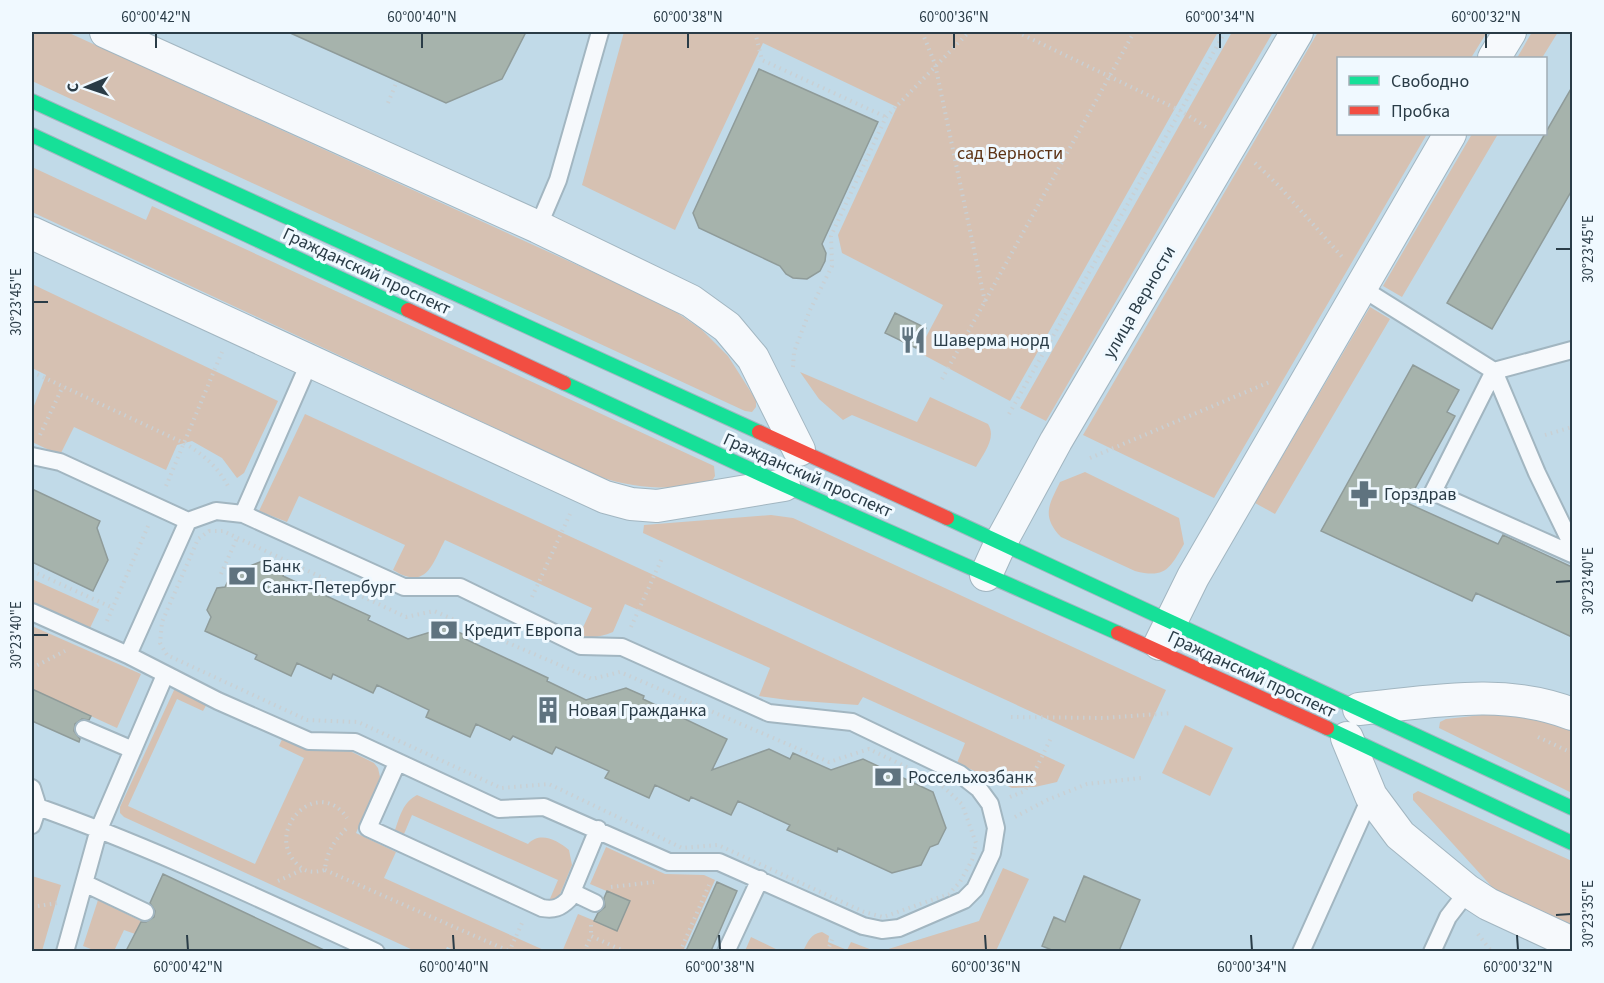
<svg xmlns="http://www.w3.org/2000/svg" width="1604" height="983" font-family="'Source Sans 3',sans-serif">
<rect width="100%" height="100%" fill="#c1dae8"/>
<!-- green -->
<path fill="#d6c1b2" d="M32,32H67L667,306L701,329L728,356L756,400V407L752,412L745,411L32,81Z
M624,32H1218L1010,401L918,352L943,305L842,253L838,235L897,107L763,43L675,230L582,185Z
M1232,32H1273L1046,421L1020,408Z
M1318,32H1487L1471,58H1338V134H1427L1214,498L1083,435Z
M1532,32H1558L1542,58H1517Z
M1472,134H1498L1402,297L1383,286Z
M32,167L146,220L152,206L714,466L715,476L710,484C674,490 635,489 600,477L32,212Z
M32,284L278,401L244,473L237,478L222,458L192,441L177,445L166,470L74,427L60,455L32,442V411L46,375L32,368Z
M1370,307L1390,319L1275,514L1255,503Z
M800,372L917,422L930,397L988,424C997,438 983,454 976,467L852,415L843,420L819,399Z
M305,414L1065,765L1057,782L1035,787L1012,788L957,763L965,743L863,697L858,705L788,700L759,696L770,668L625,604L613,632C601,637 592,638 579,636L592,608L445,540C432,564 427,591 393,570L405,545L299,496L287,522L259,511Z
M1085,472L1179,518L1184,544C1170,568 1166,579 1135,571L1061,537C1041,516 1049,505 1060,482Z
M771,515L793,518L1166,690L1134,759L643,533L644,525Z
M32,579L99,609L90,628L32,602Z
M32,626L141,674L117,728L32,689Z
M175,688L208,702L203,711L177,699L128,806L255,864L304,758L279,746L283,737L309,749L348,750L374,763L378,768L380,777L377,785L356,833L396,852L384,878L546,951H456L447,947L445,951H415L124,817L120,813V807Z
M1500,713L1532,718L1572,728V793L1439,728L1440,722L1446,719Z
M1185,725L1233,748L1210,796L1162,773Z
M1418,791L1572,861V926L1493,888L1413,800V794Z
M417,795L528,844C540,831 557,840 569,850L572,865L556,904L549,901L558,880L412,815L404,834L395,830C400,816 403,802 417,795Z
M606,847L665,874L704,875L715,880L683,951L562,952L578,914L617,930L630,901L590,884Z
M1003,868L1029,879L996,951H882L979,921Z
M32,876L61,885L42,951H32Z
M98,900L141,921L135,934L124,930L114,951H96L83,946Z
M822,932L829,936L828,942L847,950L851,942L875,951H803C808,942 810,934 822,932Z
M751,937L780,951H745Z"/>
<!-- building -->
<path fill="#a6b3ac" stroke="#8f9b99" stroke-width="1.5" d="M288,32H526L502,79L446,103Z
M759,69L878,122L822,244L826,253L825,261L820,271L807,279L793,278L786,274L780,266L699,228L693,213Z
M1572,87V190L1492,329L1447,303Z
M895,313L926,328L916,348L885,333Z
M1413,365L1459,390L1447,412L1455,416L1407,503L1498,544L1503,535L1572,567V637L1476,593L1472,601L1321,531Z
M32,489L100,521L97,528L108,560L93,591L32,562Z
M265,560L286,569L283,576L370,616L368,620L408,639L447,627L465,635L463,638L548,678L547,681L586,700L626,688L644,696L643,699L727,739L712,770L769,749L790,759L793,753L831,770L863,759L933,792L946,828L938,844L930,847L921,865L892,873L838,848L837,852L787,830L790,825L738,801L731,815L691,797L689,801L655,785L649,798L605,778L609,771L556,747L552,754L513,736L510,740L476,724L470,737L426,717L429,710L377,685L373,693L333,674L331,679L297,663L291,676L255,659L257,655L205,631L211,617L207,610L217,588L225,587L232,573Z
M32,689L91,716L89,720L82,719L75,724L74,731L80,739L79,742L32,721Z
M163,874L326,951H126L141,922H146L154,917L155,911L150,903Z
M1084,876L1140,900L1119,951H1054L1042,946L1054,917L1065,922Z
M717,882L737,891L711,951H686Z
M607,891L630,901L617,931L594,921L598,913L605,907L604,898Z"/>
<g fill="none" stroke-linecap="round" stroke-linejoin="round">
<defs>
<path id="lane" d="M538,227L558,180L600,32
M1360,287L1494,371L1537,473L1572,545
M1572,350L1494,371L1433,492L1572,554
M32,456L60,462L188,521
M32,612L128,655L218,701L309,741L355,742L499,809L544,807L669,862H719L863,926L882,930L899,928L964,900L975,889L992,853L996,828L990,804L979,789L960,774L852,722L769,713L622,647L581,646L460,587H404L243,514
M128,655L188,521L216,511L243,514L310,361
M84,729L133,750
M397,763L368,828L542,908C554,910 560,908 569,899L598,829
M32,788L38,807L32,825
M38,807C154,848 264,901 376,952
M84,883L145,912
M572,892L595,903
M65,952L99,829L165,675
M726,952L760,879
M1301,952L1371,796
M1432,952L1448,917L1468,891"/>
<path id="street" d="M106,32L538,227L691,301L727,327L753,358L799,450
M1494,58L1510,32
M32,233L605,497L631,504L657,506L784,485
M986,575L1001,542L1056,441L1297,32
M1160,644L1193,577L1450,134
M1359,709C1431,702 1503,687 1572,714
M1347,738L1371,796L1400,835L1468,891L1488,904L1572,943"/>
<path id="fast" d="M32,101L759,432
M32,135L408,310
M564,383L784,485L1118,633
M947,518L1572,808
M1327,728L1572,843"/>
<path id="jam" d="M408,310L564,383
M759,432L947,518
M1118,633L1327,728"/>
</defs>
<!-- lane casing -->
<use href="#lane" stroke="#a2b6c1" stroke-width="20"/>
<!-- street casing -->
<use href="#street" stroke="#a2b6c1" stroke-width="34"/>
<!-- fast casing -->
<use href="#fast" stroke="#a2b6c1" stroke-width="16"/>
<!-- jam casing -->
<use href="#jam" stroke="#a2b6c1" stroke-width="16"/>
<!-- path -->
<path stroke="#c9d0d4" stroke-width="4" stroke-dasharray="1.5 4.5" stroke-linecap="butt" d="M755,32L762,60L886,117
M922,32L935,64L985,302
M1017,32L1181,111L1206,127
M388,103L397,81
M1255,163L1278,185L1344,259
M793,367L794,352L810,310L832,266L831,236L886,117L969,32
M32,372L184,443C203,454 219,468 229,488
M942,379L1134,32
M1009,414L1225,32
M40,435L63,386
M1545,435L1572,427
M1090,458L1272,381
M166,486L222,352
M209,531H223L406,617L434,611L592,679L620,672L829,762L869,749L938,782L962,804L976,843L972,860L960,882L949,894L883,917L864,912L718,845L682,848L549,784L501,788L358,722L307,720L167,655L160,643L162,622L198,539Z
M32,571L113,608
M221,574L237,538
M532,597L570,514
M107,621L148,526
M631,627L663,556
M32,668L65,651
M1011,717L1104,718L1172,713
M1538,737L1572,753
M1010,797L1025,791L1052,736
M1015,817L1047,800L1087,784L1141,778
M346,829C334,841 326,853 325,870C313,873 305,873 296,863C264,830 318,775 347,818
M325,870L511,952
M278,881L302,870
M611,887L654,882
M32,907L57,903
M591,925V936
M1478,934L1492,952
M509,952L522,923
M584,952L591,936L626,952
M680,952L709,885
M827,952L833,937"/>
<!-- lane -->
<use href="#lane" stroke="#f6f9fc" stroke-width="16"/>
<!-- street -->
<use href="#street" stroke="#f6f9fc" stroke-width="32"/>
<!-- fast -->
<use href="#fast" stroke="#16e098" stroke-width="14"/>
<!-- jam -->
<use href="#jam" stroke="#f24e42" stroke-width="14"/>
</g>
<!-- ticks -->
<path fill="none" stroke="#2a3c47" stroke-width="2" d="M156,33V48M422,33V48M688,33V48M954,33V48M1220,33V48M1486,33V48M1556,249H1571M33,302H48M1556,582L1571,581M33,635H48M1556,915L1571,914M187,935L188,950M453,935L454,950M719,935L720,950M985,935L986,950M1251,935L1252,950M1517,935L1518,950"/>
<!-- icons -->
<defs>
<symbol id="restaurant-bare" viewBox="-9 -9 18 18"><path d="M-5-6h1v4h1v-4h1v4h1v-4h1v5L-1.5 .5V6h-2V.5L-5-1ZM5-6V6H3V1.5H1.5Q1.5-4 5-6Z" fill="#5f737f" stroke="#f0f9ff" stroke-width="2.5" paint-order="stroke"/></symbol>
<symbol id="pharmacy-bare" viewBox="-9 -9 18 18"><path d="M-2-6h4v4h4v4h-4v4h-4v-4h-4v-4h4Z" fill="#5f737f" stroke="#f0f9ff" stroke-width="2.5" paint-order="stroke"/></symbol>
<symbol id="bank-bare" viewBox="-9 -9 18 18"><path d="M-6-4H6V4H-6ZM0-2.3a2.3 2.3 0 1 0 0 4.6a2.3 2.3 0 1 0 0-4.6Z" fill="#5f737f" stroke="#f0f9ff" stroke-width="2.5" paint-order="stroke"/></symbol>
<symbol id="building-bare" viewBox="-9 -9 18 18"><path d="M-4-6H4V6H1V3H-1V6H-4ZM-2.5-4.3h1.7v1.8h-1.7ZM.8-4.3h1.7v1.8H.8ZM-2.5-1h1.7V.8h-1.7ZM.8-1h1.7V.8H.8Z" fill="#5f737f" stroke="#f0f9ff" stroke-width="2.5" paint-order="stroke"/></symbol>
</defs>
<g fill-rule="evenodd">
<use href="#restaurant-bare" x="894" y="321" width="38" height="38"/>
<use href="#pharmacy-bare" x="1345" y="475" width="38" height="38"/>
<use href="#bank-bare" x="223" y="557" width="38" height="38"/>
<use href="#bank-bare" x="425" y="611" width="38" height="38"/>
<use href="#building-bare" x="529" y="691" width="38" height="38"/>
<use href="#bank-bare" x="869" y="758" width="38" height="38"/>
</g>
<g text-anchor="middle" stroke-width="6" stroke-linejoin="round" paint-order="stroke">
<!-- park labels -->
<g font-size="18" fill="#5d3315" stroke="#f0f9ff">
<text x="1010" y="159">сад Верности</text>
</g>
<!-- street labels -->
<g font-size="18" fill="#2a3c47" stroke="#f0f9ff">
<text transform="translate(367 271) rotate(25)" y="6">Гражданский проспект</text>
<text transform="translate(1139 302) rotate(-60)" y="6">улица Верности</text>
<text transform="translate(808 475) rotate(24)" y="6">Гражданский проспект</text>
<text transform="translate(1252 674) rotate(25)" y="6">Гражданский проспект</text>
</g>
<!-- poi labels -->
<g font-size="18" fill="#2a3c47" stroke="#f0f9ff" text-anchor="start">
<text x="933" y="346">Шаверма норд</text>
<text x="1384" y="500">Горздрав</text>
<text x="262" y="572">Банк<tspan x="262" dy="21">Санкт-Петербург</tspan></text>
<text x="464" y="636">Кредит Европа</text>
<text x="568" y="716">Новая Гражданка</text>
<text x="908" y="783">Россельхозбанк</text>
</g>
</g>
<!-- border -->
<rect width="1604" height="983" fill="none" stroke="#f0f9ff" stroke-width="66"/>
<!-- legend -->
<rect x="1337" y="57" width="210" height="78" fill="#f0f9ff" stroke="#a1adb5" stroke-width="1.5"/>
<rect x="1349" y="76" width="30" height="9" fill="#16e098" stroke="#a1adb5" stroke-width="1.5"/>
<text x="1391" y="87" font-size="18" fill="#2a3c47">Свободно</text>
<rect x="1349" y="106" width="30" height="9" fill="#f24e42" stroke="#a1adb5" stroke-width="1.5"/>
<text x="1391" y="117" font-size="18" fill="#2a3c47">Пробка</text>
<!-- north arrow -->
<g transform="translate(87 87) rotate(268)" stroke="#f0f9ff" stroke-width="4.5" paint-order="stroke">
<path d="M0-4.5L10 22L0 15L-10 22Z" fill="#2a3c47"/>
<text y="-9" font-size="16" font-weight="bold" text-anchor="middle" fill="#2a3c47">С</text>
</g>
<rect x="33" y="33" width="1538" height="917" fill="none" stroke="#2a3c47" stroke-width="2"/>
<g font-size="15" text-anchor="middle" fill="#2a3c47">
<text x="156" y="22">60°00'42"N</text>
<text x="422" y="22">60°00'40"N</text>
<text x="688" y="22">60°00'38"N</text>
<text x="954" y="22">60°00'36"N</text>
<text x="1220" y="22">60°00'34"N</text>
<text x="1486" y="22">60°00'32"N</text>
<text transform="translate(1588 249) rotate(-90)" y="5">30°23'45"E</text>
<text transform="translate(16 302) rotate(-90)" y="5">30°23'45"E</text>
<text transform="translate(1588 581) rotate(-90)" y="5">30°23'40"E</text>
<text transform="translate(16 635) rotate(-90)" y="5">30°23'40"E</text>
<text transform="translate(1588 914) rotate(-90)" y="5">30°23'35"E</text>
<text x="188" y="972">60°00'42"N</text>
<text x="454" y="972">60°00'40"N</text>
<text x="720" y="972">60°00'38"N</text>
<text x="986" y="972">60°00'36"N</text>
<text x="1252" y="972">60°00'34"N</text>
<text x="1518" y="972">60°00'32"N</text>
</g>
</svg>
